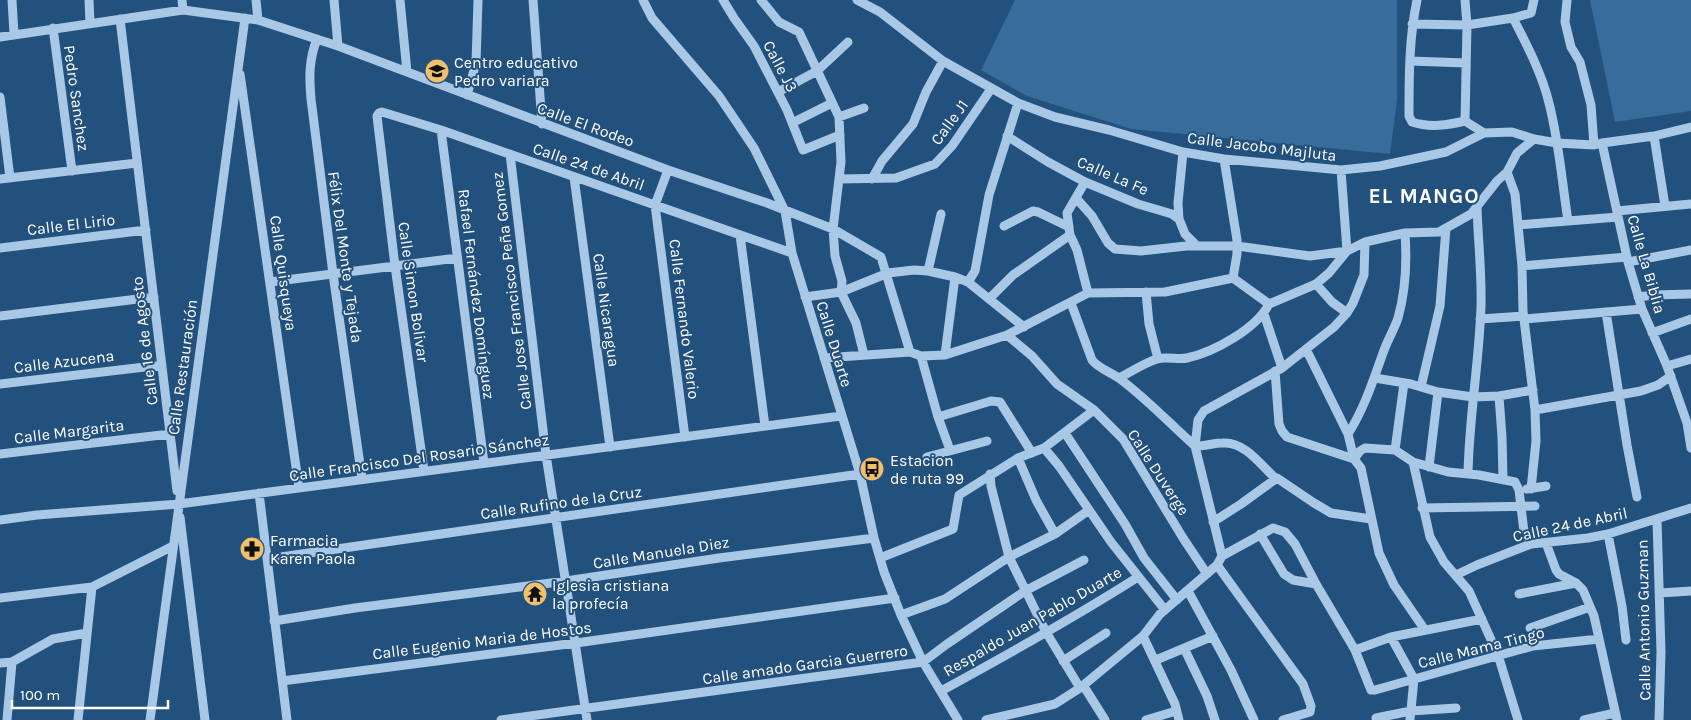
<svg xmlns="http://www.w3.org/2000/svg" width="1691" height="720" font-family="Karla,sans-serif">
<rect width="100%" height="100%" fill="#23517d"/>
<!-- green -->
<path fill="#376c9b" d="M1015,0H1397V100L1390,154L1131,129L1027,96L981,70Z
M1590,0H1691V111L1615,122Z"/>
<g fill="none" stroke-linecap="round" stroke-linejoin="round">
<!-- minor -->
<path stroke="#a8c8e6" stroke-width="9" d="M12,0L14,34
M89,0L90,23
M182,0L183,10
M256,0L258,20
M334,0L338,46
M400,0L407,72
M533,0L542,124
M643,0L652,18L719,96L754,148L785,211L792,253L860,474L874,538L884,572L901,615L923,662L958,720
M723,0L734,18L754,46L787,110L803,150L840,135
M761,0L779,22L799,32L839,117L841,162L833,229L835,256L842,281L841,292L856,323L864,355
M857,0L880,12L943,61L1018,103L1055,117L1109,130L1183,152L1224,159L1341,170L1380,166L1446,152L1484,133L1512,132L1534,139L1557,143L1594,145L1602,143L1654,136L1691,127
M1417,0C1409,38 1409,77 1409,116L1412,122C1430,128 1448,125 1465,121
M1465,0L1467,25L1465,121L1484,133
M1567,0L1565,22L1571,47L1580,62L1591,105L1594,145
M1513,18C1527,45 1542,74 1549,103C1559,142 1562,182 1568,221
M120,19L177,491
M1412,24L1467,25L1513,18L1531,13L1534,0
M53,28L72,171
M0,37L183,10L258,20L338,46L668,170L767,203L833,229L881,257L910,352
M317,39C309,59 309,77 311,99L333,274L362,479
M1410,61L1466,63
M240,74L299,488
M778,92L817,71L848,42
M467,95L476,63L478,0
M0,97L10,178
M839,117L864,108
M792,123L832,103
M441,130L484,463
M1007,136L1048,162L1085,182L1138,204L1172,214L1179,219L1185,234L1197,246
M1654,136L1665,206
M1602,143L1628,262L1642,309L1667,366L1687,423L1691,448
M510,154L546,455L587,720
M1224,159L1237,240V254L1233,278
M668,170L655,205L685,437
M1341,170L1347,251
M1507,172L1515,194L1522,266L1523,311L1535,410L1536,441L1531,489
M574,177L610,447
M0,179L137,163
M839,179L896,178L935,164L952,146L991,89
M872,179L882,161L913,124L926,92L943,61
M1076,198L1092,216L1108,243L1115,249L1141,251L1186,246H1237L1310,256L1347,251L1365,242L1405,233L1439,232L1471,214L1497,181L1507,172L1517,153L1534,139
M1617,211L1691,204
M1179,219L1178,203L1183,152
M1518,225L1618,217
M1004,226L1033,211L1038,212L1069,227
M740,235L765,426
M1070,235L1077,250L1088,293
M0,248L146,230
M1628,262L1691,250
M1522,266L1627,257
M928,271L941,214
M270,282L457,258
M968,282L975,271L989,195L1018,103
M1316,284L1332,302L1347,313
M1146,292L1149,324L1158,359
M805,297L841,292L888,273L914,270L928,271L955,277L968,282L1024,327
M1638,297L1654,295L1691,294
M989,299L1013,275L1070,235L1067,213L1085,182
M1071,303L1092,360C1099,369 1111,372 1120,379C1147,399 1170,424 1195,446C1205,446 1214,443 1223,443C1244,441 1261,465 1275,478
M1606,312L1627,445L1637,497
M1264,314L1282,368
M0,316L154,297
M1480,319L1524,316
M1524,319L1642,309
M1652,333L1691,319
M1007,335L1032,356L1057,384L1094,410L1123,439L1183,538L1207,574
M1306,349L1348,434L1354,459L1361,468L1379,553L1394,585L1425,630
M945,355L955,277
M921,356L938,417L950,450
M824,358L910,352L921,356L945,355L1007,335L1088,293L1165,292L1233,278L1269,304
M1667,366L1691,359
M1275,371L1279,424L1282,431L1287,437L1354,459L1360,451L1365,448L1395,450L1413,462L1448,472L1479,475L1515,482L1519,490L1524,532L1531,544
M1119,378C1131,372 1144,363 1157,359C1166,356 1178,360 1187,358C1214,352 1256,329 1269,304L1316,284L1329,273L1347,251
M1375,378L1411,384L1438,392L1473,397L1499,396L1533,390
M0,384L162,365
M1421,387L1440,306L1446,228
M1499,396L1502,437L1503,479
M1535,410L1641,391L1658,385L1671,376
M938,417L991,401L1000,402L1032,453
M1065,433L1125,524L1144,558L1177,600
M1348,434C1364,409 1373,381 1383,353C1387,341 1394,330 1398,318C1406,290 1407,262 1405,233
M1044,448L1059,466L1111,542L1165,610
M1395,450L1404,383
M0,454L170,434
M927,457L987,441
M1018,458L1036,500L1055,534
M1413,462L1430,537L1444,562L1469,591L1498,655L1518,720
M1429,467L1438,392
M424,471L395,266L377,116L379,113L382,112L441,130L792,253
M990,474L991,486L1009,557L1046,632L1080,688
M1468,474C1469,418 1479,363 1481,307C1482,274 1478,240 1477,207
M1527,489L1546,486
M259,493L287,720
M1422,508L1535,506
M180,517L205,720
M0,520L37,515L179,504L841,416
M1657,520L1661,652L1659,720
M1213,522L1241,504L1277,478L1314,503L1331,513L1371,519
M1260,534L1284,574L1293,580L1316,584
M1608,534L1622,606L1626,640
M1546,543L1556,570L1559,574L1576,583L1583,590L1594,616L1617,720
M1222,556L1195,446L1198,420L1204,411L1282,368L1334,327L1347,313L1353,303L1364,275L1365,242
M880,558L953,529L959,495L1018,458L1044,448L1094,410
M267,559L860,474
M1217,565L1303,684L1311,706L1310,712L1283,720
M1456,575L1477,565L1531,544L1588,538L1608,534L1691,508
M1188,591L1231,670L1254,720
M1660,593L1691,591
M1519,594L1576,583
M0,598L92,587L173,546
M901,615L945,599L1009,557L1055,534L1089,510
M274,621L355,608L566,581L719,558L874,538
M1530,628L1590,607
M1143,636L1175,704L1179,720
M1391,637L1414,679L1410,720
M1184,648L1207,696L1215,720
M1355,650L1391,637L1482,619
M1156,660L1213,636
M1063,661L1106,633
M0,663L12,662L53,639L87,633
M282,681L576,643L895,598
M1083,685L1105,720
M941,691C1007,655 1074,618 1138,577
M1376,718L1411,711L1456,708
M7,720L12,662
M78,720L92,587
M150,720L245,18
M501,720L923,662L947,644L1025,591L1084,560
M986,720L1055,704L1080,688L1143,636L1160,614L1217,565L1222,556L1273,528L1285,532L1295,544L1316,584L1355,650L1371,690H1375L1533,646L1599,639
M1146,720L1176,711
M1584,720L1615,713"/>
</g>
<!-- icons -->
<defs>
<symbol id="school-disc" viewBox="-11 -11 22 22"><circle r="9.5" fill="#f0c06b" stroke="#23517d"/><path d="M0-5L7-2L0 1L-7-2ZM-4 1L0 2.5L4 1V4Q0 6-4 4Z" fill="#111"/></symbol>
<symbol id="bus-disc" viewBox="-11 -11 22 22"><circle r="9.5" fill="#f0c06b" stroke="#23517d"/><path d="M-5-6H5V4H4V6H2V4H-2V6H-4V4H-5ZM-3.5-4V0h7V-4ZM-3.5 1.2v1.5H-2V1.2ZM2 1.2v1.5H3.5V1.2Z" fill="#111"/></symbol>
<symbol id="pharmacy-disc" viewBox="-11 -11 22 22"><circle r="9.5" fill="#f0c06b" stroke="#23517d"/><path d="M-2-6h4v4h4v4h-4v4h-4v-4h-4v-4h4Z" fill="#111"/></symbol>
<symbol id="temple-disc" viewBox="-11 -11 22 22"><circle r="9.5" fill="#f0c06b" stroke="#23517d"/><path d="M0-6L5-2H3V0L6.5 2.5H4V6H1.5V3h-3V6H-4V2.5H-6.5L-3 0V-2H-5Z" fill="#111"/></symbol>
</defs>
<g fill-rule="evenodd">
<use href="#school-disc" x="423" y="57" width="28" height="28"/>
<use href="#bus-disc" x="858" y="455" width="28" height="28"/>
<use href="#pharmacy-disc" x="238" y="535" width="28" height="28"/>
<use href="#temple-disc" x="521" y="580" width="28" height="28"/>
</g>
<g text-anchor="middle" stroke-width="4" stroke-linejoin="round" paint-order="stroke">
<!-- poi labels -->
<g font-size="16" fill="#fff" stroke="#23517d" text-anchor="start">
<text x="454" y="68">Centro educativo<tspan x="454" dy="18">Pedro variara</tspan></text>
<text x="890" y="466">Estacion<tspan x="890" dy="18">de ruta 99</tspan></text>
<text x="270" y="546">Farmacia<tspan x="270" dy="18">Karen Paola</tspan></text>
<text x="552" y="591">Iglesia cristiana<tspan x="552" dy="18">la profecía</tspan></text>
</g>
<!-- street labels -->
<g font-size="16" fill="#fff" stroke="#23517d">
<text transform="translate(781 66) rotate(62)" y="6">Calle J3</text>
<text transform="translate(77 98) rotate(82)" y="6">Pedro Sanchez</text>
<text transform="translate(949 122) rotate(-54)" y="6">Calle J1</text>
<text transform="translate(586 124) rotate(20)" y="6">Calle El Rodeo</text>
<text transform="translate(1262 146) rotate(7)" y="6">Calle Jacobo Majluta</text>
<text transform="translate(589 166) rotate(19)" y="6">Calle 24 de Abril</text>
<text transform="translate(1113 175) rotate(23)" y="6">Calle La Fe</text>
<text transform="translate(71 224) rotate(-7)" y="6">Calle El Lirio</text>
<text transform="translate(346 257) rotate(82)" y="6">Félix Del Monte y Tejada</text>
<text transform="translate(1647 264) rotate(74)" y="6">Calle La Biblia</text>
<text transform="translate(284 273) rotate(82)" y="6">Calle Quisqueya</text>
<text transform="translate(511 291) rotate(-97)" y="6">Calle Jose Francisco Peña Gomez</text>
<text transform="translate(414 292) rotate(82)" y="6">Calle Simon Bolivar</text>
<text transform="translate(477 294) rotate(83)" y="6">Rafael Fernández Domínguez</text>
<text transform="translate(607 310) rotate(82)" y="6">Calle Nicaragua</text>
<text transform="translate(685 319) rotate(83)" y="6">Calle Fernando Valerio</text>
<text transform="translate(144 341) rotate(-97)" y="6">Calle 16 de Agosto</text>
<text transform="translate(835 344) rotate(73)" y="6">Calle Duarte</text>
<text transform="translate(64 361) rotate(-7)" y="6">Calle Azucena</text>
<text transform="translate(182 367) rotate(-82)" y="6">Calle Restauración</text>
<text transform="translate(69 431) rotate(-7)" y="6">Calle Margarita</text>
<text transform="translate(419 457) rotate(-8)" y="6">Calle Francisco Del Rosario Sánchez</text>
<text transform="translate(1159 472) rotate(57)" y="6">Calle Duverge</text>
<text transform="translate(561 502) rotate(-8)" y="6">Calle Rufino de la Cruz</text>
<text transform="translate(1570 524) rotate(-12)" y="6">Calle 24 de Abril</text>
<text transform="translate(661 552) rotate(-9)" y="6">Calle Manuela Diez</text>
<text transform="translate(1643 620) rotate(-91)" y="6">Calle Antonio Guzman</text>
<text transform="translate(1032 621) rotate(-30)" y="6">Respaldo Juan Pablo Duarte</text>
<text transform="translate(482 640) rotate(-7)" y="6">Calle Eugenio Maria de Hostos</text>
<text transform="translate(1481 647) rotate(-14)" y="6">Calle Mama Tingo</text>
<text transform="translate(805 664) rotate(-8)" y="6">Calle amado Garcia Guerrero</text>
</g>
<!-- district labels -->
<g font-size="21" font-weight="bold" letter-spacing="1" fill="#fff" stroke="#23517d">
<text x="1424" y="203">EL MANGO</text>
</g>
</g>
<!-- scale -->
<path d="M12 700v8h156v-8" fill="none" stroke="#ffffff" stroke-width="2.5"/>
<text x="20" y="700" font-size="15" fill="#ffffff" stroke="#23517d" stroke-width="4" paint-order="stroke">100 m</text>
</svg>
